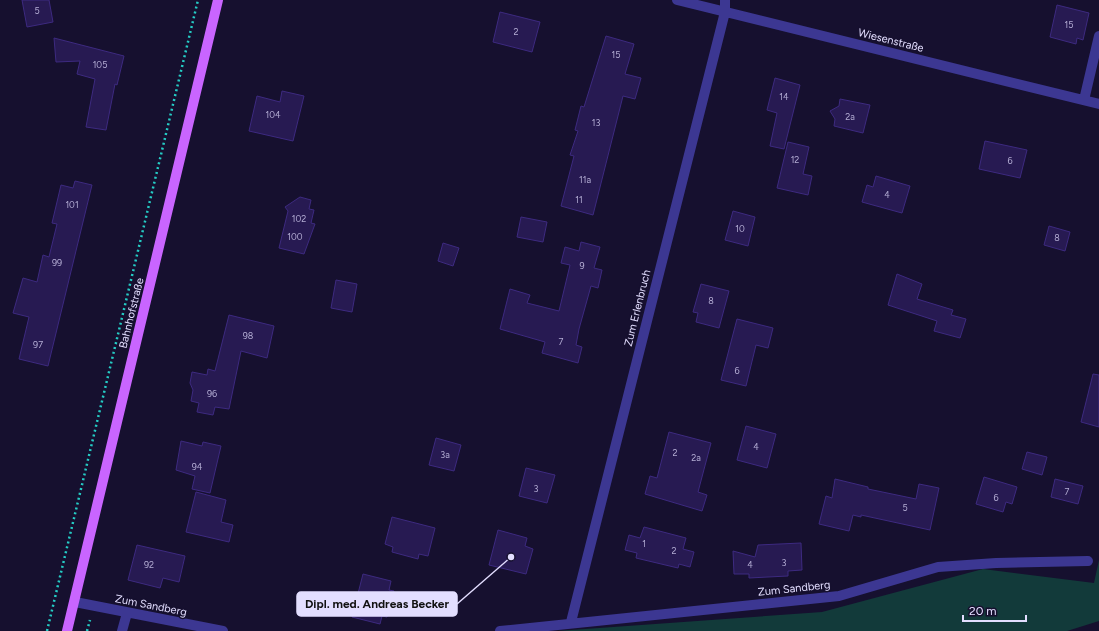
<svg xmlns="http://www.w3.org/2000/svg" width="1099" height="631" font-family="Figtree,sans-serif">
<rect width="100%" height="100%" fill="#16102f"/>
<!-- green -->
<path fill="#123a3a" d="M1099,560V621L1067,631H557L822,612L983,569L1094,583Z"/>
<!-- building -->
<path fill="#271a52" stroke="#3d2a80" d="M22,0H49L53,22L27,27Z
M1057,5L1089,13L1083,40L1077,38L1076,44L1050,37Z
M500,12L540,22L532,52L493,42Z
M606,36L634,44L625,74L641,78L635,99L623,96L593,215L561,206L574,156L570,155L578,131L575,130L581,106L584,107Z
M54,38L124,56L117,85L115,84L106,130L86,127L95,79L77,74L80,61L56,62Z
M775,78L800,85L784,149L770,146L777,113L767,110Z
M282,91L304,96L293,141L249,131L257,96L280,102Z
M840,99L870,105L863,133L834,126L835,119L830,111L839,106Z
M985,141L1027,150L1020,178L979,169Z
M788,142L809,147L803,174L812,176L808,195L777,188Z
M876,176L910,186L902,213L862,202L867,185L873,187Z
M75,181L92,185L48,366L19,359L29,317L13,313L23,278L37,282L43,255L49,257L57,224L52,223L61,185L73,188Z
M300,197L311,200L309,209L314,210L311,223L315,224L304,254L279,248L288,211L285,207Z
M733,211L755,217L748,246L725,240Z
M521,217L547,222L543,242L517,237Z
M1049,226L1070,232L1065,251L1044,245Z
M581,242L600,247L594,268L602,270L598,288L591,286L579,329L576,345L582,347L578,363L542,353L545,342L500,329L510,289L530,295L527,303L559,311L570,265L561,263L565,247L579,251Z
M443,243L459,248L453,266L438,261Z
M897,274L922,284L917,299L953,310L951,315L966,319L960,338L934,331L937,321L888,305Z
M336,280L357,284L352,312L331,308Z
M701,284L729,291L719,328L696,322L698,313L693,312Z
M229,315L274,326L267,358L241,351L229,409L215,407L213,415L197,412L199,403L191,401L193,390L190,383L192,372L207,375L208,369L215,371Z
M737,319L773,328L768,348L756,345L746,386L721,380Z
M1093,374L1099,375V427L1081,422Z
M746,426L776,434L767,468L737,460Z
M669,432L711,443L698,492L707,495L702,511L645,494L650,476L657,478Z
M436,438L461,445L454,471L429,465Z
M181,441L202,446L203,442L221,446L210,493L192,489L195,476L176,470Z
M1027,452L1047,457L1042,475L1022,469Z
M526,468L555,475L547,503L519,496Z
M984,477L1017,487L1012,504L1006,502L1003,512L976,504Z
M835,479L868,487V489L916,499L919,484L939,488L930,530L861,515V517L853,515L849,531L819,524L826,496L832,498Z
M1055,479L1083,486L1078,504L1051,497Z
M196,492L226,500L221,522L233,525L229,542L186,532Z
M392,517L435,528L428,556L419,554L418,559L392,552L393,547L385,544Z
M644,527L686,538L683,549L694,552L690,567L679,564L678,568L636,558L637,553L625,550L629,535L640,538Z
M498,530L527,538L525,546L533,549L526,574L489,565Z
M801,543L802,570L788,571V576L768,577L749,578V574H734L733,551L755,557L758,545Z
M137,545L185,556L179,582L163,578L160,588L128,580Z
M363,574L391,581L389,590L394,591L387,617L382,616L380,624L352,617Z"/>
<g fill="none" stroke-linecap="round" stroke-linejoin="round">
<!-- path -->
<path stroke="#25ccc5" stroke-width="2.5" stroke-dasharray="2 3" stroke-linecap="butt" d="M47,631L198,0
M87,631L90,620"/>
<!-- minor -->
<path stroke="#3c3792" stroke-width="10" d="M677,0L1099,104
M1084,100L1099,36
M75,602L223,631
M571,622L725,12V0
M122,631L127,613
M500,631L839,596L938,567L996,563L1088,561"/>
<!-- major -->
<path stroke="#c965ff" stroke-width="10" d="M67,631L218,0"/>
</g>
<g text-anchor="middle" stroke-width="3" stroke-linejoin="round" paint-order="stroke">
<!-- number labels -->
<g font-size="9" fill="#b4add4">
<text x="37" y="14">5</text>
<text x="1069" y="28">15</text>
<text x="516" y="35">2</text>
<text x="616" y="58">15</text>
<text x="100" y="68">105</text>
<text x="784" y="100">14</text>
<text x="273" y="118">104</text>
<text x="850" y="120">2a</text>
<text x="596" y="126">13</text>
<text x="795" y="163">12</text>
<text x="1010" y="164">6</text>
<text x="585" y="183">11a</text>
<text x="887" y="198">4</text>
<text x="579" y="203">11</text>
<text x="72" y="208">101</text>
<text x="299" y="222">102</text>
<text x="740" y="232">10</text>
<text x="295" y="240">100</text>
<text x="1057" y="241">8</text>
<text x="57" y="266">99</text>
<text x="582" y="269">9</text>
<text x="711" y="304">8</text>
<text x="248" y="339">98</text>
<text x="561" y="345">7</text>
<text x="38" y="348">97</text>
<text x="737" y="374">6</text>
<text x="212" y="397">96</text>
<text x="756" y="450">4</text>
<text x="675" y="456">2</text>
<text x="445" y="458">3a</text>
<text x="696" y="461">2a</text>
<text x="197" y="470">94</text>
<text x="536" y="492">3</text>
<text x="1067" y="495">7</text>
<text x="996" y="501">6</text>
<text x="905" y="511">5</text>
<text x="644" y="547">1</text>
<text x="674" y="554">2</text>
<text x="784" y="566">3</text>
<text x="149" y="568">92</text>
<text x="750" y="568">4</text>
</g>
<!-- street labels -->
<g font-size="11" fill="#e3deff" stroke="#16102f">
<text transform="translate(891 40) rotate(14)" y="4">Wiesenstraße</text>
<text transform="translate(637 308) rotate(-76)" y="4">Zum Erlenbruch</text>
<text transform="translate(131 313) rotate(-76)" y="4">Bahnhofstraße</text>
<text transform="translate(794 588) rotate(-6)" y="4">Zum Sandberg</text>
<text transform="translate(151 605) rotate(11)" y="4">Zum Sandberg</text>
</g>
</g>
<!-- callouts -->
<path fill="none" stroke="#e3deff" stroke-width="1.5" d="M511 557L457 604"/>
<circle fill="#e3deff" stroke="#16102f" stroke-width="1.5" cx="511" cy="557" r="4"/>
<rect fill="#e3deff" stroke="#e3deff" stroke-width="1.5" x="297" y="592" width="160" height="24" rx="4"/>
<g font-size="12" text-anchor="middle" font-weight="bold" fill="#111">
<text x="377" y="608">Dipl. med. Andreas Becker</text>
</g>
<!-- scale -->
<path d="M963 615v6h63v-6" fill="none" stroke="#e3deff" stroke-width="2"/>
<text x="969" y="615" font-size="12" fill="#e3deff" stroke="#16102f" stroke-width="3" paint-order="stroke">20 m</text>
</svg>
